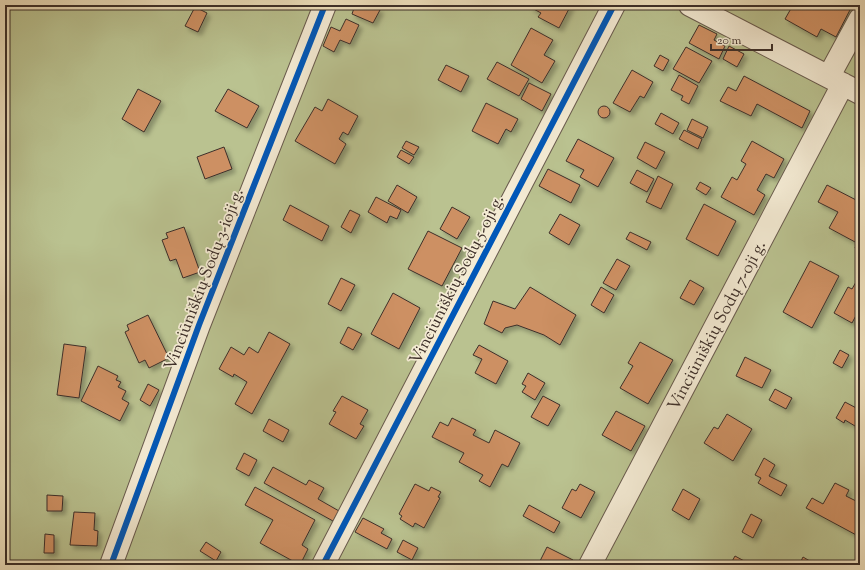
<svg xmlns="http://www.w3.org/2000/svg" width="865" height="570" font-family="'Sorts Mill Goudy',serif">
<defs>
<filter id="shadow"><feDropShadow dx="3.5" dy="3.5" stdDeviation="2" flood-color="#0004"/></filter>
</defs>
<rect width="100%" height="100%" fill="#eee0bd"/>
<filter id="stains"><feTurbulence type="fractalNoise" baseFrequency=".005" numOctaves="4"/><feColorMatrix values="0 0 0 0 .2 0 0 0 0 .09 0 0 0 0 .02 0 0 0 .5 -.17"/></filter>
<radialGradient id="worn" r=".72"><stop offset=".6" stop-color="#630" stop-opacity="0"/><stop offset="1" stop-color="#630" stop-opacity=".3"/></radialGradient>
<!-- green -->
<path fill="#bac290" stroke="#7c785c" d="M5,5H860V565H5Z"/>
<!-- building -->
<path fill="#cd9064" stroke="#3d2f29" filter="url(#shadow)" d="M355,5H369L380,10L373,23L352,14Z
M532,5H571L559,28L538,17L541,13L530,7Z
M793,5H850L852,6L836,37L821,29L817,37L785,19Z
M195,7L207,13L198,32L185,26Z
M346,19L359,25L350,44L340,40L334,52L323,46L331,27L340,31Z
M699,25L717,34L714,40L725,46L719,59L689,43Z
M531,28L553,40L544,55L555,61L542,83L511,65Z
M729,46L744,54L737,67L723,59Z
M686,47L712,61L699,83L673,69Z
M660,55L669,60L663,71L654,66Z
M497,62L529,79L519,96L487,79Z
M446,65L469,76L461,92L438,80Z
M632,70L653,82L644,98L640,96L630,112L613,103Z
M679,75L698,86L689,104L681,100L683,96L671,90Z
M744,76L810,111L802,128L757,104L751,116L720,101L728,87L736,91Z
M529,83L551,94L542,111L521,99Z
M138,89L161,101L144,132L122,119Z
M228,89L259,106L247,128L215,111Z
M328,99L358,116L348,135L343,132L339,139L346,144L335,164L295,141L315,107L322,111Z
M486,103L518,119L511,132L506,129L498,144L472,131Z
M598 112a6 6 0 1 1 12 0a6 6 0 1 1-12 0Z
M661,113L679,123L673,134L655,124Z
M692,119L708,127L703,138L687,130Z
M684,130L702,139L698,149L679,139Z
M578,139L614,158L598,187L580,177L584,170L566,161Z
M406,141L419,147L414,155L402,148Z
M752,141L784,159L774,178L766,174L757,190L765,195L754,215L721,197L732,177L737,180L746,164L741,161Z
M645,142L665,152L656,169L637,158Z
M224,147L232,169L205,179L197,157Z
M401,150L414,157L409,164L397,157Z
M548,169L580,185L571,203L539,186Z
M637,170L654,179L647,192L630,183Z
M658,176L673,184L661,209L646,202Z
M700,182L711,188L706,195L696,189Z
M397,185L417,197L408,213L388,201Z
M827,185L860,202V251L855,248L857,243L829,228L838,212L818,202Z
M376,197L401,210L397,219L390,216L387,223L368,212Z
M704,204L736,221L718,256L686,239Z
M290,205L329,226L322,241L283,220Z
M452,207L470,217L457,239L440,229Z
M350,210L360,215L351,233L341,227Z
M560,214L580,225L569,245L549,233Z
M184,227L200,272L183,278L176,259L170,261L162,240L168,238L166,233Z
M428,231L462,248L442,286L408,269Z
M630,232L651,242L647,250L626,239Z
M617,259L630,266L616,290L603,283Z
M810,261L839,276L812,328L783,312Z
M860,275V308L852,323L834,313L848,287L852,289Z
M341,278L355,285L341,311L328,304Z
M690,280L704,288L694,305L680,298Z
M530,287L576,315L560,345L544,335L517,325L505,328L502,333L484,324L493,301L515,309Z
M601,287L614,295L604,313L591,305Z
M393,293L420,308L399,349L371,334Z
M148,315L169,358L149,368L145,360L139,363L125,332L129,330L127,325Z
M348,327L362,334L353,350L340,343Z
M269,332L290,344L252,414L235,404L247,382L234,374L233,377L219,369L231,347L244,355L249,347L258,353Z
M640,342L673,360L648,404L620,388L633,366L628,363Z
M64,344L86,347L79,398L57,395Z
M479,345L508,361L496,384L475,373L482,359L473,355Z
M840,350L849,355L842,368L833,363Z
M745,357L771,370L762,388L736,376Z
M98,366L118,376L116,380L121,382L118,387L126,391L122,399L129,403L120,421L81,401Z
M528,373L545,383L535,400L522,392L526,386L522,384Z
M148,384L159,390L150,406L140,400Z
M775,389L792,398L786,409L769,400Z
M342,396L368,410L360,424L364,426L356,439L329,424L336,412L333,411Z
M543,396L560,405L548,426L531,417Z
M845,402L860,410V429L845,420L844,423L836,418Z
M616,411L645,426L631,451L602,435Z
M727,414L752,429L733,461L704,443L714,427L718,429Z
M452,418L476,430L473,435L489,443L495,430L520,443L508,467L502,464L490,487L479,481L483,475L459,462L464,453L432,437L440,422L448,426Z
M269,419L289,430L283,442L263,431Z
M244,453L257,460L249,476L236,469Z
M764,458L775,465L769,476L787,485L781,496L758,483L761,478L755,475Z
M273,467L306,485L309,480L324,488L318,499L339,511L333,521L264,483Z
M835,483L849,490L846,496L856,501L857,499L860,500V537L806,508L812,498L823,504Z
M415,484L429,491L431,487L441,492L438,497L440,498L424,528L415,523L413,527L400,519L402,516L399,514Z
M580,484L595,492L581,518L562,508L572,489L576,491Z
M255,487L315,520L302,545L308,549L300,565L260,543L273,520L245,505Z
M683,489L700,499L689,520L672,510Z
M47,495L63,496L62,511H47Z
M529,505L560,522L554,533L523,516Z
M74,512L95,513L94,530L98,531L97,546L70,545Z
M751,514L762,520L753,538L742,532Z
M363,518L384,529L381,533L392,539L387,549L355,532Z
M45,534L54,535V553H44Z
M403,540L418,548L412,560L397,552Z
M206,542L221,552L216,561L200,551Z
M547,547L573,560L570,565H538Z
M735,556L746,562L744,565H730Z
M803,557L815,564L814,565H799Z"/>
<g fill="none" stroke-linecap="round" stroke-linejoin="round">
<defs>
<path id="minor" d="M690,5L860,93
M829,76L860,19
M111,565L199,325L325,5
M323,565L614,5
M590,565L843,84"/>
</defs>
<!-- minor casing -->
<use href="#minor" stroke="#695b4e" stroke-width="24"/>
<!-- minor -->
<use href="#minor" stroke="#f4ebd4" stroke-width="22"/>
<defs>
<path id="cycleway" d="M111,565L199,325L325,5
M323,565L614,5"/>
</defs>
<!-- cycleway casing -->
<use href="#cycleway" stroke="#f4ebd4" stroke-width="8"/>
<!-- cycleway -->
<use href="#cycleway" stroke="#0057b8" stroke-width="6"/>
</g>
<g text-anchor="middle" stroke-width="3.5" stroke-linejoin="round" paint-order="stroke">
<!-- street labels -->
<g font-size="17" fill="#3d2f29" stroke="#f4ebd4">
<text transform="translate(203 279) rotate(-69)" y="6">Vinciūniškių Sodų 3-ioji g.</text>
<text transform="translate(456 279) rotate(-63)" y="6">Vinciūniškių Sodų 5-oji g.</text>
<text transform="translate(716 325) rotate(-62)" y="6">Vinciūniškių Sodų 7-oji g.</text>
</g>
</g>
<!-- margin -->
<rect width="865" height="570" fill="none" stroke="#eee0bd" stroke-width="20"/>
<rect x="6" y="6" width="853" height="558" fill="none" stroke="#3d2f29" stroke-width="2"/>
<rect x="10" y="10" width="845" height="550" fill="none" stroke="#3d2f29"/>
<!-- scale -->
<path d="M711 44v6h61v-6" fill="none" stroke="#3d2f29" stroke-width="2"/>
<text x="717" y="44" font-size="12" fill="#3d2f29" stroke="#f4ebd4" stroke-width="3" paint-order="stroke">20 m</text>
<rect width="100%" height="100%" filter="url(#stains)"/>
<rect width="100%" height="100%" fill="url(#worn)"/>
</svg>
